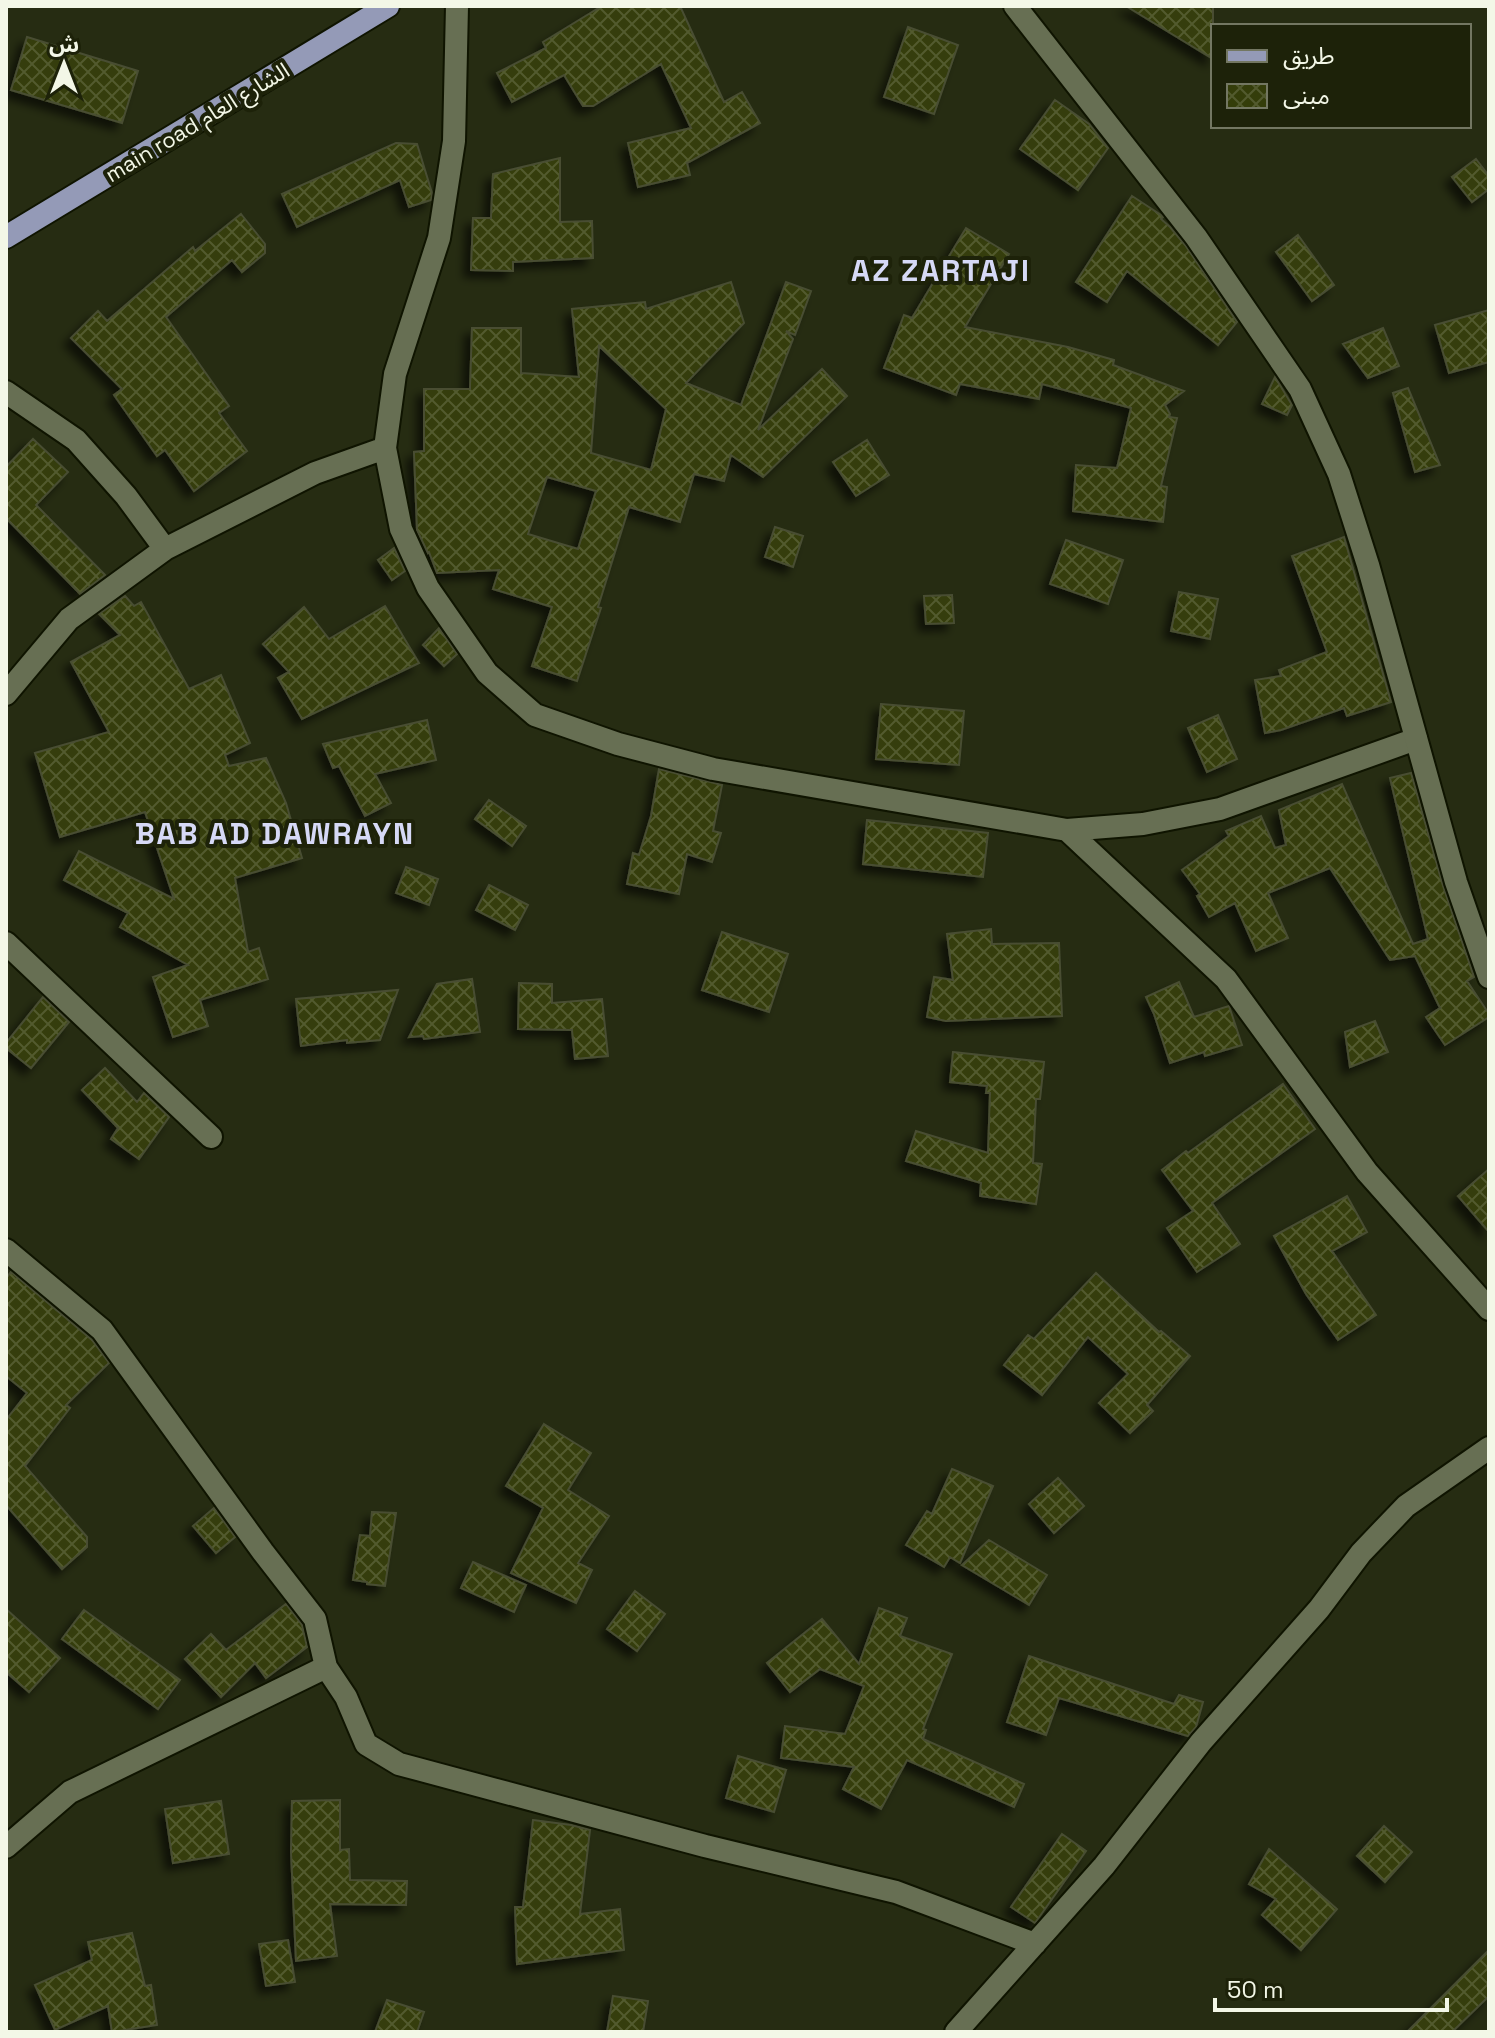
<svg xmlns="http://www.w3.org/2000/svg" width="1495" height="2038" font-family="'Space Grotesk','Noto Sans Arabic',sans-serif">
<defs>
<pattern id="building-cross-hatch" width="8" height="8" patternUnits="userSpaceOnUse" patternTransform="scale(2)"><rect width="8" height="8" fill="#343d0a"/><path d="M0 0l8 8M0 8l8-8" fill="none" stroke="#525a2e"/></pattern>
<filter id="shadow"><feDropShadow dx="-7" dy="7" stdDeviation="4" flood-color="#0009"/></filter>
</defs>
<rect width="100%" height="100%" fill="#262c12"/>
<!-- building -->
<path fill="url(#building-cross-hatch)" stroke="#484e33" stroke-width="2" fill-rule="evenodd" filter="url(#shadow)" d="M602,6H680L724,102L742,92L760,123L687,163L690,175L638,187L628,143L691,128L661,64L593,106H583L564,75L512,102L497,73L546,48L543,42Z
M1126,6H1213V59Z
M908,27L958,45L934,114L884,97Z
M27,37L138,71L122,123L11,90Z
M1055,100L1089,124L1108,148L1078,190L1020,149Z
M396,143L417,144L432,193L431,200L409,207L400,180L297,227L282,194Z
M560,158V222L592,221L593,258L513,262V271L471,270L473,218H491L493,174Z
M1476,159L1489,176V189L1472,202L1452,177Z
M1132,196L1161,215L1163,217L1161,219L1170,227L1185,245L1237,322L1218,345L1127,271L1107,302L1076,282Z
M241,214L265,244V253L242,272L232,260L166,317L229,406L219,413L247,451L194,491L165,450L157,456L114,395L122,389L71,338L98,311L107,321L193,247L195,251Z
M966,228L1009,254L965,327L1068,347L1114,360L1113,365L1184,391L1165,405L1170,414L1169,417L1177,418L1161,486L1167,487L1163,522L1073,511L1076,465L1117,468L1131,408L1042,384L1039,399L960,384L956,395L884,368L904,315L912,318Z
M1298,235L1334,285L1312,301L1276,252Z
M731,282L744,323L686,383L741,405L786,282L811,291L795,335L786,331L793,339L758,430L822,369L847,396L763,477L731,455L724,481L694,474L680,522L629,507L598,607L601,608L577,681L532,666L552,607L493,589L499,570L437,573L429,552L428,553L417,530L414,452L424,451V389H470L472,328H521V373L579,377L572,309L645,302L646,309ZM599,346L666,409L651,470L591,453ZM547,477L596,491L578,549L528,534Z
M1489,310V362L1449,373L1435,325Z
M1383,328L1399,366L1368,378L1343,344Z
M1275,377L1292,405L1287,415L1262,404Z
M1408,388L1440,465L1415,472L1393,393Z
M33,439L68,472L36,505L105,575L80,594L6,518V467Z
M867,440L889,475L856,496L833,462Z
M775,527L803,536L793,567L765,557Z
M1344,537L1391,702L1347,716L1344,708L1281,730L1265,733L1255,680L1281,676L1279,670L1327,652L1292,556Z
M1066,540L1123,560L1108,604L1050,584Z
M394,548L405,571L392,580L378,560Z
M1179,592L1218,599L1210,639L1171,631Z
M952,595L954,623L926,624L924,596Z
M125,596L134,606L141,602L189,689L221,675L250,743L225,755L229,766L266,758L286,803L302,858L235,878L248,952L259,948L268,979L200,1000L208,1026L173,1037L153,977L188,965L120,927L128,913L64,880L79,851L174,899L145,812L60,837L35,753L109,732L71,662L120,635L99,614Z
M385,606L419,663L302,719L278,678L289,672L263,644L304,607L329,639Z
M439,628L457,654L444,666L423,645Z
M881,704L964,711L959,765L876,759Z
M1218,715L1237,759L1207,772L1188,728Z
M427,720L436,760L375,774L391,803L365,816L339,766L333,768L323,744Z
M659,769L722,785L713,831L721,833L712,862L687,854L679,894L627,884L633,853L639,855L651,816Z
M1411,773L1443,886L1474,977L1467,981L1489,1014V1017L1445,1045L1426,1017L1440,1008L1415,956L1390,960L1330,868L1268,893L1288,938L1256,951L1235,903L1209,917L1197,896L1200,894L1182,870L1229,836L1226,831L1261,816L1275,848L1286,845L1279,810L1342,784L1413,944L1428,939L1390,778Z
M489,800L526,826L512,846L475,819Z
M867,820L988,833L983,877L863,864Z
M406,867L438,879L429,905L396,893Z
M489,885L528,905L515,930L476,910Z
M991,929L992,944L1059,943L1062,1016L946,1021L927,1017L934,977L953,980L947,934Z
M722,932L788,954L769,1012L702,990Z
M472,979L480,1032L424,1039L423,1036L409,1037L437,984Z
M1179,982L1194,1017L1229,1006L1242,1045L1205,1056L1204,1052L1170,1063L1154,1014L1146,997Z
M519,983L552,984V1003L602,999L608,1056L575,1059L572,1030L518,1029Z
M398,990L380,1040L347,1043V1040L301,1046L296,999Z
M43,997L69,1022L31,1068L6,1048V1043Z
M1375,1021L1388,1052L1350,1067L1345,1032Z
M953,1052L1044,1062L1040,1099H1036L1033,1163L1042,1164L1036,1204L980,1196L981,1183L906,1161L916,1131L988,1153L990,1093H986L987,1086L950,1082Z
M105,1068L137,1102L144,1093L169,1117L139,1159L111,1139L118,1128L82,1090Z
M1283,1084L1315,1129L1212,1203L1240,1244L1197,1272L1167,1228L1193,1211L1162,1170L1186,1151L1188,1153Z
M1489,1169V1232L1458,1196Z
M1347,1196L1367,1232L1332,1251L1376,1315L1338,1340L1306,1294L1274,1236Z
M11,1272L92,1340L109,1363L66,1405L70,1408L25,1466L87,1537V1547L62,1569L6,1505V1420L27,1393L6,1376V1278Z
M1096,1273L1159,1332L1161,1331L1190,1356L1147,1405L1153,1411L1130,1433L1099,1403L1128,1374L1088,1337L1042,1395L1004,1365L1028,1335L1034,1339Z
M544,1424L591,1453L568,1490L609,1516L578,1563L592,1570L576,1603L511,1573L543,1508L506,1486Z
M952,1469L993,1486L960,1563L950,1557L944,1567L906,1545L927,1511L932,1514Z
M1058,1478L1084,1506L1054,1533L1029,1504Z
M214,1508L235,1537L216,1553L193,1526Z
M372,1512L396,1513L385,1586L367,1584V1582L353,1580L360,1535L370,1536Z
M989,1540L1047,1575L1029,1605L962,1565Z
M473,1562L526,1585L514,1612L461,1588Z
M635,1591L665,1614L637,1651L607,1629Z
M286,1604L302,1625L307,1647L266,1678L255,1663L221,1697L185,1659L211,1634L226,1650Z
M879,1608L907,1618L900,1636L952,1654L923,1729L926,1730L923,1739L1024,1784L1014,1807L907,1760L881,1809L843,1789L854,1767L781,1758L785,1726L845,1734L864,1686L820,1669L790,1692L767,1663L822,1619L859,1664Z
M6,1609L60,1658L29,1692L6,1672Z
M84,1610L180,1680L158,1709L62,1639Z
M1029,1656L1174,1704L1179,1695L1203,1702L1196,1727L1188,1736L1059,1698L1046,1735L1007,1722Z
M738,1756L786,1770L774,1812L726,1798Z
M340,1800V1850L349,1849L350,1880L407,1881L406,1905L330,1904L337,1956L296,1961L291,1852L292,1801Z
M221,1801L229,1854L173,1863L165,1809Z
M533,1820L571,1825L590,1830L580,1914L620,1909L624,1950L517,1964L515,1907H523Z
M1384,1826L1412,1852L1385,1882L1357,1856Z
M1062,1834L1086,1851L1035,1923L1011,1907Z
M1269,1849L1337,1909L1301,1950L1262,1915L1276,1899L1249,1884Z
M132,1933L145,1986L151,1985L157,2025L112,2032L108,2006L55,2030L35,1985L92,1960L88,1942Z
M288,1940L295,1982L266,1986L259,1944Z
M1489,1950V1996L1452,2032H1407Z
M613,1996L648,2001L643,2032H607Z
M387,2000L424,2012L417,2032H375Z"/>
<g fill="none" stroke-linecap="round" stroke-linejoin="round">
<defs>
<path id="minor" d="M457,6L454,141L439,238L395,374L385,448L401,529L428,588L487,673L535,715L618,744L713,769L1067,830L1143,824L1220,809L1416,739
M6,392L76,440L126,496L165,549
M6,694L69,619L165,549L315,473L385,448
M1067,830L1226,979L1367,1172L1489,1309
M6,943L211,1137
M6,1250L102,1330L263,1552L315,1619L326,1667L346,1697L366,1744L399,1764L705,1846L896,1892L1035,1944
M6,1847L70,1792L326,1667
M956,2032L1104,1866L1201,1742L1319,1609L1361,1553L1406,1506L1489,1448"/>
<path id="tertiary" d="M1015,6L1196,237L1300,389L1339,474L1368,565L1456,882L1489,977"/>
<path id="primary" d="M6,237L388,6"/>
</defs>
<!-- minor casing -->
<use href="#minor" stroke="#0f1400" stroke-width="26"/>
<!-- tertiary casing -->
<use href="#tertiary" stroke="#0f1400" stroke-width="26"/>
<!-- primary casing -->
<use href="#primary" stroke="#0f1400" stroke-width="26"/>
<!-- minor -->
<use href="#minor" stroke="#676f53" stroke-width="22"/>
<!-- tertiary -->
<use href="#tertiary" stroke="#676f53" stroke-width="22"/>
<!-- primary -->
<use href="#primary" stroke="#949ab7" stroke-width="22"/>
</g>
<g text-anchor="middle" stroke-width="8" stroke-linejoin="round" paint-order="stroke">
<!-- street labels -->
<g font-size="22" fill="#f3f7e7" stroke="#1d2209">
<text transform="translate(197 122) rotate(-31)" y="8">main road الشارع العام</text>
</g>
<!-- district labels -->
<g font-size="30" font-weight="bold" letter-spacing="2" fill="#d6d9f6" stroke="#1d2209">
<text x="941" y="281">AZ ZARTAJI</text>
<text x="275" y="844">BAB AD DAWRAYN</text>
</g>
</g>
<!-- border -->
<rect width="1495" height="2038" fill="none" stroke="#f3f7e7" stroke-width="16"/>
<!-- legend -->
<rect x="1211" y="24" width="260" height="104" fill="#1d2209" stroke="#737762" stroke-width="2"/>
<rect x="1227" y="50" width="40" height="12" fill="#949ab7" stroke="#737762" stroke-width="2"/>
<text x="1283" y="64" font-size="24" fill="#f3f7e7">طريق</text>
<rect x="1227" y="84" width="40" height="24" fill="url(#building-cross-hatch)" stroke="#737762" stroke-width="2"/>
<text x="1283" y="104" font-size="24" fill="#f3f7e7">مبنى</text>
<!-- north arrow -->
<g transform="translate(64 64)" stroke="#1d2209" stroke-width="6" paint-order="stroke">
<path d="M0-6L14 30L0 20L-14 30Z" fill="#f3f7e7"/>
<text y="-12" font-size="22" font-weight="bold" text-anchor="middle" fill="#f3f7e7">ش</text>
</g>
<!-- scale -->
<path d="M1215 1998v12h232v-12" fill="none" stroke="#f3f7e7" stroke-width="4"/>
<text x="1227" y="1998" font-size="24" fill="#f3f7e7" stroke="#1d2209" stroke-width="6" paint-order="stroke">50 m</text>
</svg>
